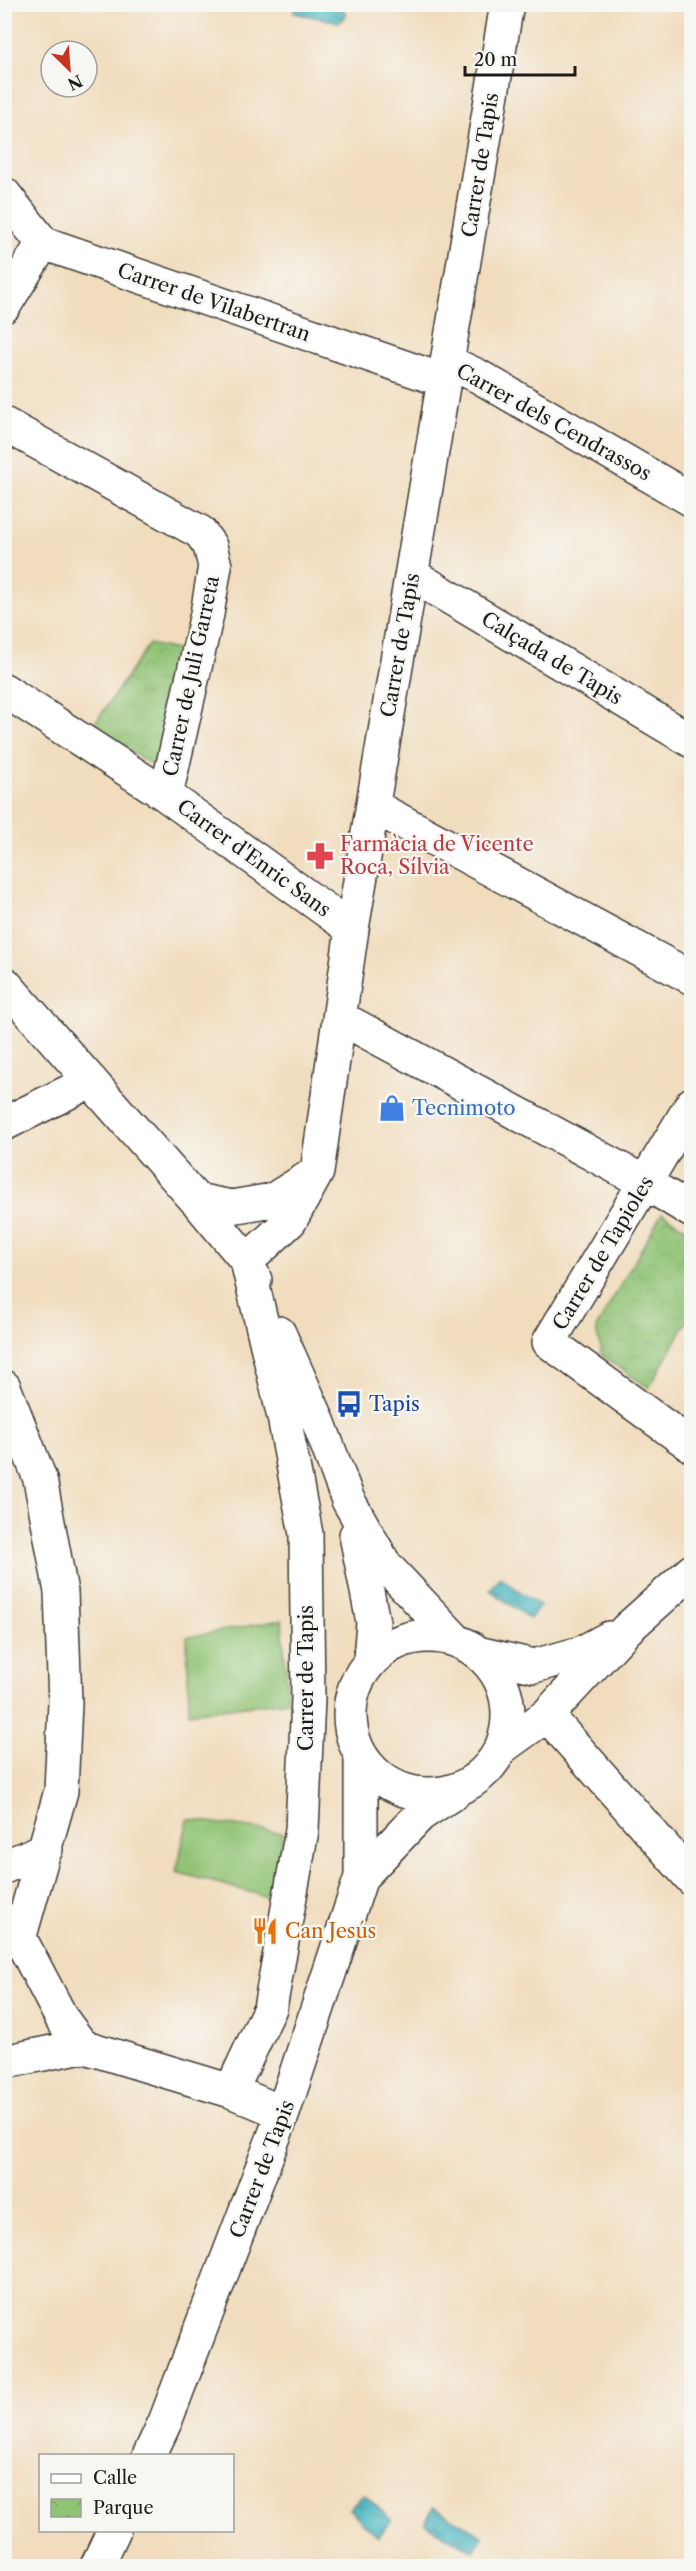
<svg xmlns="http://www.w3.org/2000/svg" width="696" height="2571" font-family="'Libre Caslon Text',serif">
<defs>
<pattern id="park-crowns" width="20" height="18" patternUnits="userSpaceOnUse" patternTransform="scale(1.5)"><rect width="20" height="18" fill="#91c374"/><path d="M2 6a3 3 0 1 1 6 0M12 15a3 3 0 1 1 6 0" fill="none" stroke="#7ca764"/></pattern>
<pattern id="water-ripples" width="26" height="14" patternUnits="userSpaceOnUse" patternTransform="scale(1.5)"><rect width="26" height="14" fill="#43b2bd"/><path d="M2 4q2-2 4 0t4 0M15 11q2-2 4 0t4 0" fill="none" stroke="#379099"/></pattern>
</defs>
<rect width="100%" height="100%" fill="#f6f6f2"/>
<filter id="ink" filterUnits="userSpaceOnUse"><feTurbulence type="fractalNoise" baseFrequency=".0167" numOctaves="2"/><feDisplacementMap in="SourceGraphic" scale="12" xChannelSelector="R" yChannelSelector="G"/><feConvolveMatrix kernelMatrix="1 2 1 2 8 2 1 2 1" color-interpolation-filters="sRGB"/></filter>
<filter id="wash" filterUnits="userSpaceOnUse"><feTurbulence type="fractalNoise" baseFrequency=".008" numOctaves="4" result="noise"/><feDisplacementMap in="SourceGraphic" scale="24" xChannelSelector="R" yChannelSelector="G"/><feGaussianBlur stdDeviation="1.35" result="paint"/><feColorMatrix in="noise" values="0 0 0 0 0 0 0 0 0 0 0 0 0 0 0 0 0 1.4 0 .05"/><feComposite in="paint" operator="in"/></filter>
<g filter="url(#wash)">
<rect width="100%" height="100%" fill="#f1ddbe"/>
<!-- green -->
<path fill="#91c374" stroke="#567048" stroke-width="1.5" d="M282,1620L288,1701L189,1713L187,1637Z
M188,1819L283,1833L279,1900L176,1872Z"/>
<!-- park -->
<path fill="url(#park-crowns)" stroke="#567048" stroke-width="1.5" d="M149,644L181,651L156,768L93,726Z
M662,1213L691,1232V1314L649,1388L602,1356L596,1328Z"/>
<!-- water -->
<path fill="url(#water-ripples)" stroke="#30676c" stroke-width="1.5" d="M340,5L346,14L344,19L339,22L294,13L296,5Z
M500,1577L540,1606L530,1619L490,1590Z
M364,2494L392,2521L378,2537L349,2509Z
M433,2507L483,2536L474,2551L425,2524Z"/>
</g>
<g filter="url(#ink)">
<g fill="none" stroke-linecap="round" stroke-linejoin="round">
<defs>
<path id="minor" d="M4,194L43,243L445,381
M4,306L43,243
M448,362L478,376L692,500
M4,424L200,532L210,546L215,566L207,614L166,795
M412,575L692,741
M4,690L166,795L352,929
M373,806L692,978
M4,983L196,1200L247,1261L255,1280
M341,1018L646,1183L692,1211
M692,1104L549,1342L692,1446
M4,1124L91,1081
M196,1200L231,1207L273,1200L316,1173
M247,1261L290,1221L317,1172L352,929L507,4
M279,1333L317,1418L348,1500L385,1565L455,1639
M4,1387L40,1479L61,1592L65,1703L61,1791L19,1939
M356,1535L373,1622L370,1660
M350 1715a79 79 0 1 1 158 0a79 79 0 1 1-158 0Z
M482,1654L534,1666L581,1653L609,1638
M547,1715L692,1879
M504,1746L547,1715L627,1629L692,1571
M4,1867L46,1849
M361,1877L420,1815L455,1792
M11,1921L62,2019L82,2046L231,2091L283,2113
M4,2062L82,2046
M231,2091L270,2008L302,1830L308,1699L306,1534L284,1417L247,1261
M149,2456L165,2422L283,2113L361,1877V1757
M97,2566L114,2530"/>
</defs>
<!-- minor casing -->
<use href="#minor" stroke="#3c3934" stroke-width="36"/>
<!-- minor -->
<use href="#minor" stroke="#fff" stroke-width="33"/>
</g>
</g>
<!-- icons -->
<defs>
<symbol id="pharmacy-bare" viewBox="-9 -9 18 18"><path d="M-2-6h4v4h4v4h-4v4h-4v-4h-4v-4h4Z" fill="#e0444e" stroke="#f6f6f2" stroke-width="2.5" paint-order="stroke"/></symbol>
<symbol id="shop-bare" viewBox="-9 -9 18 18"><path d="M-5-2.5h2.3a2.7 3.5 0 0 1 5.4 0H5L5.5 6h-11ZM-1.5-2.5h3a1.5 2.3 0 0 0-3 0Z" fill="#3f7fe0" stroke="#f6f6f2" stroke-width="2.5" paint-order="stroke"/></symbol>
<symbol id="bus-bare" viewBox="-9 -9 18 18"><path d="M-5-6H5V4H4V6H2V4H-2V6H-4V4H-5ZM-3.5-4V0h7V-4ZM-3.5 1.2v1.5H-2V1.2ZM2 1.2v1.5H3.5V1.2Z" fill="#1a4fb4" stroke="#f6f6f2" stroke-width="2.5" paint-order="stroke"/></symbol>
<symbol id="restaurant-bare" viewBox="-9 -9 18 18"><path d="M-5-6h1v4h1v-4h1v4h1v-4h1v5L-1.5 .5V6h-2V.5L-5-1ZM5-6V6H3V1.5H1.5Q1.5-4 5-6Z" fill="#e8710a" stroke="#f6f6f2" stroke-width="2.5" paint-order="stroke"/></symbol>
</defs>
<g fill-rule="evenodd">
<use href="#pharmacy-bare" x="301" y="837" width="38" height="38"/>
<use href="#shop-bare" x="373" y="1089" width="38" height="38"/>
<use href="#bus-bare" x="330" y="1385" width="38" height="38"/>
<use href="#restaurant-bare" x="246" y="1912" width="38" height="38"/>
</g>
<g text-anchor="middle" stroke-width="4.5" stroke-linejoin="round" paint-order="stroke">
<!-- street labels -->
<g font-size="20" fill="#1c1c1c" stroke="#f6f6f2">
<text transform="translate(480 165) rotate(-81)" y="7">Carrer de Tapis</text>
<text transform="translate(214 302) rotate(19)" y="7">Carrer de Vilabertran</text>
<text transform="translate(554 422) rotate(29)" y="7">Carrer dels Cendrassos</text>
<text transform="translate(400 645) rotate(-80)" y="7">Carrer de Tapis</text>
<text transform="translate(552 658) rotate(31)" y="7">Calçada de Tapis</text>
<text transform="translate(191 676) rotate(-78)" y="7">Carrer de Juli Garreta</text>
<text transform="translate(254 858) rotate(36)" y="7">Carrer d'Enric Sans</text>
<text transform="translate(603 1253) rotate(-59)" y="7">Carrer de Tapioles</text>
<text transform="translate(306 1678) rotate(-90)" y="7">Carrer de Tapis</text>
<text transform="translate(262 2169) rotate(-69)" y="7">Carrer de Tapis</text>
</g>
<!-- health labels -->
<g font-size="20" fill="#be3a42" stroke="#f6f6f2" text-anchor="start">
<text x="340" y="851">Farmàcia de Vicente<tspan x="340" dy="23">Roca, Sílvia</tspan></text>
</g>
<!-- shop labels -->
<g font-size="20" fill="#366cbe" stroke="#f6f6f2" text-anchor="start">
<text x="412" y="1115">Tecnimoto</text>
</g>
<!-- transit labels -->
<g font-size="20" fill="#164399" stroke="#f6f6f2" text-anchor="start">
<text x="369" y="1411">Tapis</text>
</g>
<!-- food labels -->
<g font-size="20" fill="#c56008" stroke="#f6f6f2" text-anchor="start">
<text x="285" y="1938">Can Jesús</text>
</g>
</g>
<!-- margin -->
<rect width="696" height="2571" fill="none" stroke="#f6f6f2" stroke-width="24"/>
<!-- legend -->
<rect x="39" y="2454" width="195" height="78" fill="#f6f6f2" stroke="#9f9f9c" stroke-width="1.5"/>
<rect x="51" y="2474" width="30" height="9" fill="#ffffff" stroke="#9f9f9c" stroke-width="1.5"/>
<text x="93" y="2484" font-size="18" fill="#1c1c1c">Calle</text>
<rect x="51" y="2499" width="30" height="18" fill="url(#park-crowns)" stroke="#9f9f9c" stroke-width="1.5"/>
<text x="93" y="2514" font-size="18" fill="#1c1c1c">Parque</text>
<!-- north arrow -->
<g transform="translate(69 69) rotate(155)"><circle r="28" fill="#f6f6f2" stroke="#9f9f9c" stroke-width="1.5"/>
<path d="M0-4.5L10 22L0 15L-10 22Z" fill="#c8321e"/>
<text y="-9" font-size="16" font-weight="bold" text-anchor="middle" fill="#1c1c1c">N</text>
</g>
<!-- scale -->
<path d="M465 66v9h110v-9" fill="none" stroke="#1c1c1c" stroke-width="3"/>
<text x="474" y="66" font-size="18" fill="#1c1c1c" stroke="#f6f6f2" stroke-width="4.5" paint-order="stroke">20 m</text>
</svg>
